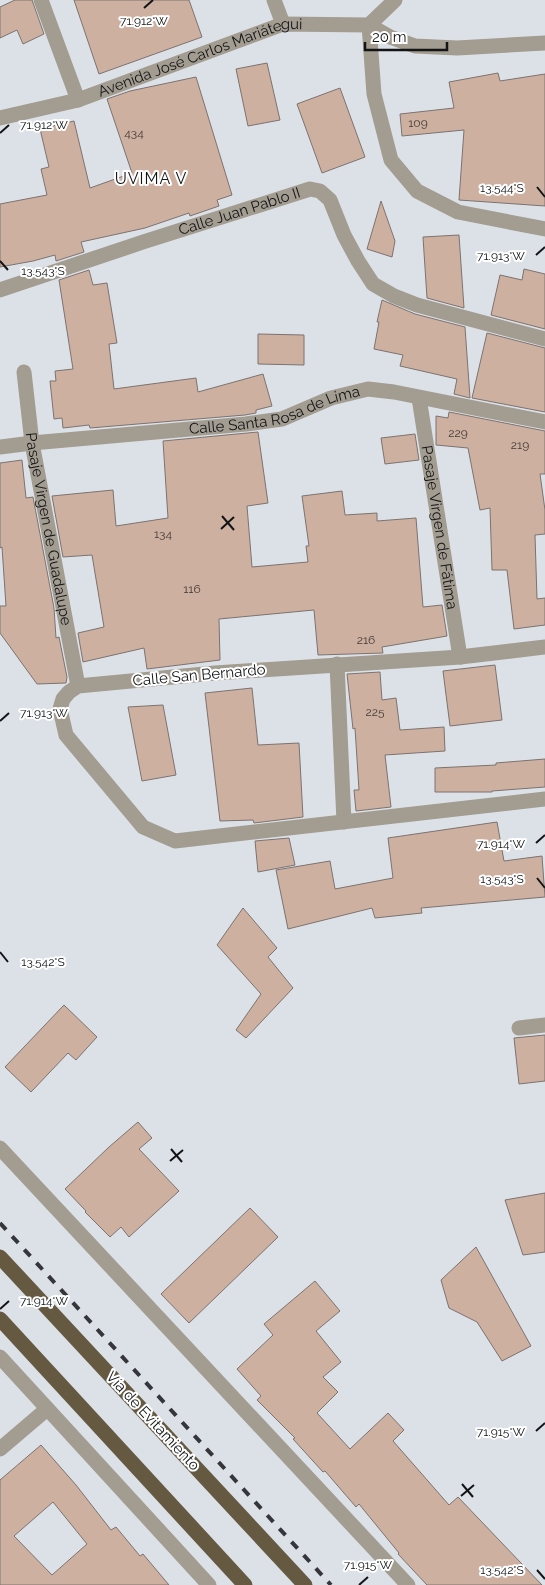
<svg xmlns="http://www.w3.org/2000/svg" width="545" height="1585" font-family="Raleway,sans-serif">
<rect width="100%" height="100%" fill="#dce1e8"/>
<!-- building -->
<path fill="#ceb0a0" stroke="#7b7370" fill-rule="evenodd" d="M15,0H32L44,34L23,44L17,30L0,38V7Z
M74,0H189L202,37L99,74Z
M267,63L280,120L248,126L236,69Z
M498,73L500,81L545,74V206L459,200L464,130L402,136L400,114L454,108L449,82Z
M196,77L232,195L217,200L219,206L190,216L189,213L145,228L81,242L84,252L56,261L55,255L33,261L0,267V204L47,195L41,169L49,167L40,129L74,121L90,188L132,173L107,99L130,91Z
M340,88L365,157L322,173L297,104Z
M381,201L395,241L392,257L367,249Z
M459,235L464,308L427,298L423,237Z
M524,269L545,274V329L491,315L500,275L522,280Z
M89,270L93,285L107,283L117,343L109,344L114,389L196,378L198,392L263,374L272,406L256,410V413L245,415L90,428L89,425L63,428L62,418L54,419L50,381H56L55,371L73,369L59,280Z
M382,300L415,314L465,327L470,398L454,394L457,379L400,366L403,355L374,349L379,322H377Z
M487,333L545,348V412L472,398Z
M258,334L304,335V365L258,364Z
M449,412L545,431V474H540L545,510V534L535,535L537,599L545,598V625L514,629L507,570H492L490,508L480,510L468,448L436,445V416L448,418Z
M258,432L268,503L247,506L252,567L308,562L306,546H309L302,496L342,491L345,515L377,513V521L416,518L423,607L442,605L447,636L382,647L383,653L318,655L314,610L219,619L220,660L147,669L144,648L83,662L78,633L104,627L92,555L63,557L52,496L113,490L116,526L168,518L163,441Z
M415,434L419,460L385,464L381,438Z
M22,460L26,498L33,497L54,608L56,638L59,637L67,677L66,683L37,684L0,633V606H6L2,547L0,548V463Z
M495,665L502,720L450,726L443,671Z
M380,672L382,700L396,698L400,730L444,727L445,751L385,755L391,807L356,811L354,790H359L355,728L353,729L347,674Z
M252,688L258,745L299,743L303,817L254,823L253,820L220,821L205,693Z
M163,705L176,775L142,781L128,707Z
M545,759V787L492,791V792H435V768L496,765V763Z
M497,822L504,861L542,856L545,897L421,908L422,913L375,918L372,908L288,929L276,870L330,861L335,889L393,878L388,838Z
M289,838L295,865L258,872L255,841Z
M243,908L277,948L268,957L293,988L246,1038L236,1030L261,994L217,945Z
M64,1005L97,1037L76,1060L68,1053L31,1092L5,1067Z
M545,1035V1081L519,1084L514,1038Z
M138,1122L152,1138L139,1149L179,1191L129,1237L121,1227L110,1237L85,1212L86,1211L65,1189L109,1147Z
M545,1193V1252L523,1255L505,1200Z
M250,1208L278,1237L189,1323L161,1294Z
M476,1247L531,1346L502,1361L477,1322L449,1308L441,1280Z
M315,1281L340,1311L316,1331L341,1362L323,1377L338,1392L317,1413L350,1449L388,1413L404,1430L393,1441L449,1505L458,1497L542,1585H427L398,1554L399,1553L359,1504L356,1507L325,1471L323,1472L293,1439L295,1438L257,1400L261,1396L237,1369L273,1335L264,1324Z
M41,1445L76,1485L111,1530L116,1527L140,1556L143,1554L169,1585H0V1480ZM53,1502L87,1544L52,1575L14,1536Z"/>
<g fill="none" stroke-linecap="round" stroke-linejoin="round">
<!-- minor -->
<g stroke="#a39c90" stroke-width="15">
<path d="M41,0L78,100"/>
<path d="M274,0L283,24"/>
<path d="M369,25L374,94L391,160L417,191L458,212L545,229"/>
<path d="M369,25L390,37L415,46L457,48L545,43"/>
<path id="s1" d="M0,118L78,100L283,24L369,25L395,0"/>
<path id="s2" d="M0,290L143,242L310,189L320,191L330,200L344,235L358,261L373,284L394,296L417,305L545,339"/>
<path id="s3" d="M24,372L32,443L78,686"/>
<path id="s4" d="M419,398L460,657"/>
<path id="s5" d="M0,447L32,443L246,424L282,419L331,398L368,389L394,392L545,422"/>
<path d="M545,647L460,657L215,673L78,686L69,692L63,699L60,709L66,735L143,827L175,841L545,799"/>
<path d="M337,664L344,822"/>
<path d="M519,1028L545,1025"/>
<path d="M0,1148L408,1585"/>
<path d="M0,1357L209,1585"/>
<path d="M0,1449L47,1409"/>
</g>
<!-- trunk -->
<path stroke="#665942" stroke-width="15" d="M0,1257L305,1585
M0,1319L245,1585"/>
<!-- rail -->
<path stroke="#343639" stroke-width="4" stroke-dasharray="9 9" stroke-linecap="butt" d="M0,1223L331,1585"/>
</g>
<!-- ticks -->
<path fill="none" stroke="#121416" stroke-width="2" d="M144,8L153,0M0,133L9,125M537,187L545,197M536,255L545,247M0,261L8,270M222,516L234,530M221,529L234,517M0,721L9,713M536,843L545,835M537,878L545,888M0,952L8,962M171,1149L182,1162M170,1161L183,1150M0,1309L9,1301M536,1431L545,1423M462,1484L473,1497M461,1496L474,1485M537,1570L545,1579M359,1585L368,1577"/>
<g text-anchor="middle" stroke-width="4" stroke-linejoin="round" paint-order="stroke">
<!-- number labels -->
<g font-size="12" fill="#413b38">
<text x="418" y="127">109</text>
<text x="134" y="137">434</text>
<text x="458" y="437">229</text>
<text x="520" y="449">219</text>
<text x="163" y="538">134</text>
<text x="192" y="593">116</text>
<text x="366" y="644">216</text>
<text x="375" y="716">225</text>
</g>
<!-- street labels -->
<g font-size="15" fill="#121416" stroke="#fff">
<text dy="5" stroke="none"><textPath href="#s1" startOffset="210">Avenida José Carlos Mariátegui</textPath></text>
<text dy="5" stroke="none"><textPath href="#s2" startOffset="252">Calle Juan Pablo II</textPath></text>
<text dy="5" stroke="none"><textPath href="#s5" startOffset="278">Calle Santa Rosa de Lima</textPath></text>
<text dy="5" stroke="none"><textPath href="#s4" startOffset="131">Pasaje Virgen de Fátima</textPath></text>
<text dy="5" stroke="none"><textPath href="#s3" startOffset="159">Pasaje Virgen de Guadalupe</textPath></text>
<text transform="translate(199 675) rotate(-5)" y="5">Calle San Bernardo</text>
<text transform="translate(153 1421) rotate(47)" y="5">Vía de Evitamiento</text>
</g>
<!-- neighbourhood labels -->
<g font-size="16" letter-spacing="1" fill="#121416" stroke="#fff">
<text x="151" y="184">UVIMA V</text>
</g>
</g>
<g font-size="12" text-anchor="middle" fill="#121416" stroke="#fff" stroke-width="4" stroke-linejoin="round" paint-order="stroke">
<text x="144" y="25">71.912°W</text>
<text x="44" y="129">71.912°W</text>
<text x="502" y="192">13.544°S</text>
<text x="501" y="260">71.913°W</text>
<text x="43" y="275">13.543°S</text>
<text x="44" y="717">71.913°W</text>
<text x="501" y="848">71.914°W</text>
<text x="502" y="883">13.543°S</text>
<text x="43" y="966">13.542°S</text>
<text x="44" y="1305">71.914°W</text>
<text x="501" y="1436">71.915°W</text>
<text x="368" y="1569">71.915°W</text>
<text x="502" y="1574">13.542°S</text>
</g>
<!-- scale -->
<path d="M365 42v8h82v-8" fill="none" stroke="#121416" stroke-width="2.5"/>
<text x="372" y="42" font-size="15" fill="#121416" stroke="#ffffff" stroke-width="4" paint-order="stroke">20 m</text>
</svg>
